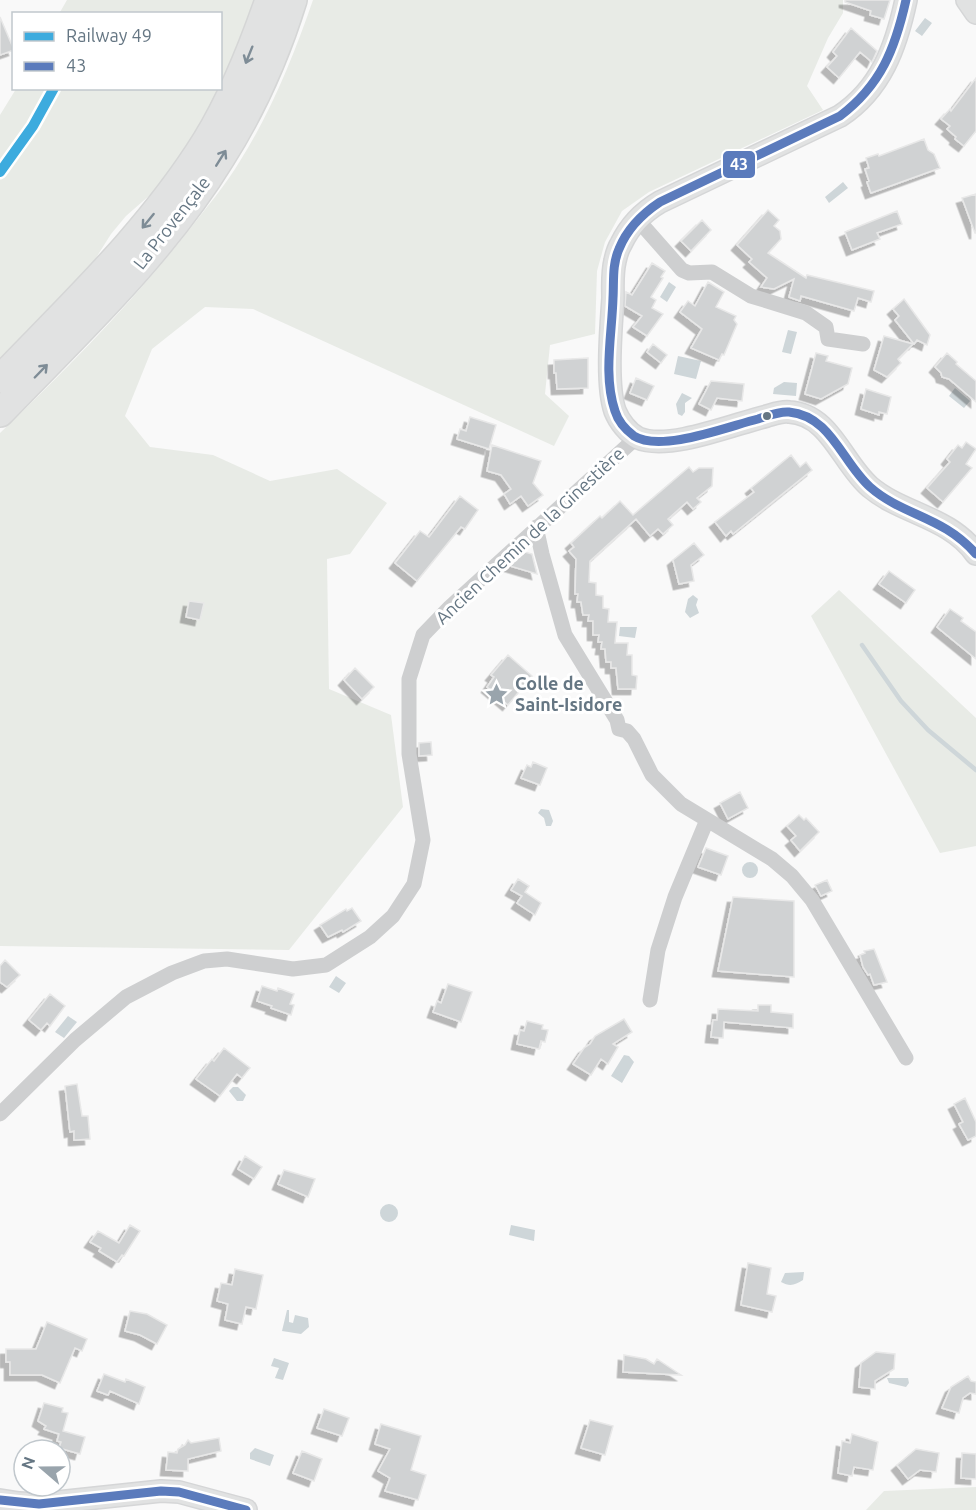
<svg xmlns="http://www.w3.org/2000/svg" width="976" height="1510" font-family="Ubuntu,sans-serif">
<defs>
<filter id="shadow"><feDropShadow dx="-5.5" dy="5.5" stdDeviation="0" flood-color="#0004"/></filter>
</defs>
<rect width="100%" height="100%" fill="#f9f9f9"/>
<!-- green -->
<path fill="#e8ebe6" d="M67,0H255L247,24L221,84L220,14H59Z
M313,0H843V13L828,38L807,86L823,110L649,192L622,211L605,242L597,271L595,334L550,345L545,394L569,416L554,446L253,309L205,307L152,349L125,416L150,447L213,455L270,481L337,469L387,503L350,554L327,559L329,689L391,715L403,807L289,950L0,946V433C67,369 132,303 189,230C206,208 225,186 240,161C271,112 294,55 313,0Z
M16,89H218L192,141L172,168L150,195L126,216L111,234L89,269L0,363V115Z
M839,590L976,718V846L940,853L811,616Z
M976,1487V1510H866L884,1491Z"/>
<!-- water -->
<path fill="#ced6d9" d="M925,18L932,23L922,36L915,31Z
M843,182L848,188L829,203L825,197Z
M669,282L676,287L667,302L660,297Z
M788,330L797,332L791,354L782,352Z
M678,356L701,361L696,379L674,374Z
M784,382L797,383L796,396L773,394L774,388Z
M955,388L970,401L964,408L949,396Z
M682,393L692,398L685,403V412L682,416L678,414L676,404Z
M693,595L698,599L696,605L699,613L690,618L685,612L688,599Z
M620,627H637L635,638L619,636Z
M541,809L549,810L553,821L551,826H546L544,818L538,813Z
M742 870a8 8 0 1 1 16 0a8 8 0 1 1-16 0Z
M336,976L346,983L339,993L329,987Z
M68,1016L77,1022L64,1038L55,1032Z
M624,1055L629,1056L634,1062L622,1083L611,1076Z
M233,1087H238L246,1095L243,1101H237L229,1091Z
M380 1213a9 9 0 1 1 18 0a9 9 0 1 1-18 0Z
M511,1225L535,1230L534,1241L509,1235Z
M804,1272L803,1280C795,1285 790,1287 781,1282L785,1273Z
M287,1310H289V1322L293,1323L295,1315L308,1318L309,1327L301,1334L282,1331Z
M274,1358L289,1363L283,1380L275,1378L279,1368L271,1366Z
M887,1378H908L909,1383L906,1387L889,1383Z
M255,1448L274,1455L270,1466L250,1459V1453Z"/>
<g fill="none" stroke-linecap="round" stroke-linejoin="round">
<!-- stream -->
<path stroke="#ced6d9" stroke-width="4.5" d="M862,645L901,701L928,730L976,770"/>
</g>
<!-- building -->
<path fill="#d0d2d3" stroke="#e8e8e8" stroke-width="1.5" filter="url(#shadow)" d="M845,0H890L884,19L870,15L871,11L845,2Z
M0,17L14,50L0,55Z
M851,28L877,51L872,62L860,52L839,78L827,67L837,56L833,52Z
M976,78V131L964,146L955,139L956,137L947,129L950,126L941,119L950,109L951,111Z
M924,139L928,150L934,154L940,168L871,193L867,182L869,181L865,169L869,168L866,158L878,154L879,156Z
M976,194V233H975L962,198Z
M768,210L779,220L774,226L780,231L781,239L768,253L806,278L807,275L874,291L871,302L858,298L854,311L801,296L800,301L789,297L794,279L774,289L761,287L767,278L749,262L752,259L737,245Z
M897,211L902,224L877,233L880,239L852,250L845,232Z
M702,220L711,230L691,251L681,241Z
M652,263L665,271L661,277L663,278L651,297L656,300L652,308L663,314L647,336L633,327L642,316L625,306L626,292L632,295Z
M708,282L724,292L716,307L736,316L734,320L737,324L724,355L722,354L719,360L691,348L702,329L680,312L688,301L695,306Z
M904,299L930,335L927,345L917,340L914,344L895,320L899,316L893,309Z
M884,336L913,344L898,359L901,363L887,377L874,370Z
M653,344L667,355L661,363L647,352Z
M816,353L828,356L826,361L852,368L848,384L821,399L805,394Z
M947,353L957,362L956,364L976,381V402L949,379L942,377L941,373L935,367Z
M588,358V388L557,389L556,373H554V360Z
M636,378L654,386L647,400L630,393Z
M711,381L744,384L742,401L717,398L711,410L699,404Z
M866,389L891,397L887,414L879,412V415L861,409Z
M470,417L496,425L489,449L457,439L460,429L466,431Z
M966,442L976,449L966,464L972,468L943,502L927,488L950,462L947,459L958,445L962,448Z
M492,445L541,461L533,483L543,495L528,506L521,496L510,504L504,494L511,489L501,475L487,471Z
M791,455L800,467L806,462L812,470L733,534L731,531L726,536L715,522L754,492L751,488Z
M689,467L693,472L699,468H713L712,486L697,498L701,502L693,509L687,502L668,519L673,525L663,534L658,529L650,536L636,519L590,561L589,582L596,583V595L603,596V608L609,609L608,622H617L615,643H628L627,655H632V675L637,676L636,689H618L616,668H611V662H606L605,649H601L602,642H598L599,635H593V621H588L589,615H583L581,602H577L578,594H575L576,559L569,551L574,547L571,543L600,516L602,518L620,501L633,515Z
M460,496L478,510L465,529L461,527L417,581L395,563L420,531L429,537Z
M694,543L704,555L691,565L694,581L679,584L673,560Z
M525,552L532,554L537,574L510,566Z
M889,571L915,590L906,603L879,584Z
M189,601L204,603L200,620L186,617Z
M950,609L963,618L961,621L976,632V659L937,627Z
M508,655L532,676L508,705L487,687L494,677L491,675Z
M355,668L374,687L362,699L344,680Z
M431,742L432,755L419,756V743Z
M533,762L547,768L540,785L521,778L527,765L531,767Z
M740,792L748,808L728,819L720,803Z
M799,815L804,820L806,818L819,832L800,851L791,840L796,836L787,826Z
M706,848L728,856L721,875L698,867Z
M518,879L529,886L525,892L541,903L535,915L517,903L522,896L511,890Z
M827,880L832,891L821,896L815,885Z
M733,897L794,901V977L718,971Z
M352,908L361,921L343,932L342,930L328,937L320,925L346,909L347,911Z
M874,949L887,982L874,985L870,974L868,975L863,967L860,955L865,953L864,951Z
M5,960L20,975L7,987L0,982V966Z
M448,984L472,992L461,1022L433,1012L437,1001L441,1003Z
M262,986L277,991L278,988L294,994L290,1004L294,1005L291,1015L271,1008L272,1006L257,1001Z
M50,994L65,1006L50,1026L47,1023L41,1030L29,1020Z
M758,1005H771V1012L793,1014V1028L724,1022L723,1038L711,1037L713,1020H717L718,1009L758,1011Z
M624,1019L632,1032L613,1044L618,1047L608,1064L601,1059L591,1075L573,1064L584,1048L590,1044L595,1036Z
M527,1021L543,1025L542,1029L548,1030L545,1042L541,1041L539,1049L517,1044L520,1030L524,1031Z
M224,1048L250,1068L242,1078L237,1074L220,1096L196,1079L212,1059L214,1061Z
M77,1084L82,1116H88L90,1139L77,1140H74V1131L70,1132L65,1086Z
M965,1098L976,1122V1136L968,1140L959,1124L963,1122L954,1104Z
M245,1156L262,1167L254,1179L238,1169Z
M284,1170L315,1179L308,1197L278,1184Z
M130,1225L140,1231L124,1256L122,1255L117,1262L99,1251L101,1248L90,1242L98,1231L119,1243Z
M748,1263L771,1268L767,1294L776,1296L772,1312L741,1305Z
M235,1269L263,1275L256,1309L246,1307L242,1324L225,1320L228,1304L217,1301L221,1283L232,1285Z
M130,1311L147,1314L167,1325L157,1344L140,1335L125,1331Z
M47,1322L87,1339L82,1351L75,1348L60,1383L42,1375H10V1362H6V1349H36Z
M876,1352L895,1354L894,1369L875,1381V1389L859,1387L861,1363Z
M624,1355L646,1359L654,1364L657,1359L681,1375L623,1372Z
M104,1374L125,1382L126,1379L145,1387L139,1404L110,1391L108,1395L97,1391Z
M968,1376L971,1381L976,1382V1394L970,1393L963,1398L959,1413L942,1408L951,1387Z
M44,1403L63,1408L62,1412L68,1413L63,1431L85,1437L80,1454L59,1448L61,1442L57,1441L59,1434L44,1429L46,1426L38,1421Z
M324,1409L349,1418L342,1436L317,1428Z
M590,1420L613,1426L605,1455L581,1448Z
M381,1424L421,1436L411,1470L426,1475L418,1500L385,1491L390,1478L378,1471L390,1449L375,1444Z
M852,1434L878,1442L873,1470L854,1467L852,1476L838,1473L842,1441L850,1443Z
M219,1438L221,1451L188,1459V1471L166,1470L168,1452L177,1453L178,1449L185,1445L188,1440L191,1443Z
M916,1449L939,1453L936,1472L920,1470L908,1479L897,1465Z
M302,1451L322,1459L314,1481L293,1473Z
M962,1453L976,1454V1479L961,1478Z"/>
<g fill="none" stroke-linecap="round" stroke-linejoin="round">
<defs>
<path id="secondary" d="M906,0C896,47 881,89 840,116L660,202C643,212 630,225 621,244C618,249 616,256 615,261C612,273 613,286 613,298C611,327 606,385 615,411C619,421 628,433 638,438C669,451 734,424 767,416C774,414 782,411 789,412C830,414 842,463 870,487C902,514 950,517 976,554
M967,0L976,13
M0,1500L19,1503L39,1504L161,1491L179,1492L246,1510"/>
<path id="highway" d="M0,379C72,304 150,231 206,141C233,97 252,49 269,0
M0,413C77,333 163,253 221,158C252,109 276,55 293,0"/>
</defs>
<!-- secondary casing -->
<use href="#secondary" stroke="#d5d6d7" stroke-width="24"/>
<!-- highway casing -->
<use href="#highway" stroke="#d5d6d6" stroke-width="30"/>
<!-- street -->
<path stroke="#cecfd0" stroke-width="15" d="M637,219L682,270L689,273L712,272L751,296L806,313L826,327L828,339L863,344
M536,527L542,554L565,635L617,720L619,729L627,731L634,739L652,775L681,804L772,859L792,876L812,900L906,1058
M650,1000L658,950L675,897L707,820
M0,1114L75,1040L126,997L172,973L204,961L227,959L293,969L326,965L370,937L393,916L414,884L423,840L409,754V679L423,635L450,607L637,437"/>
<!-- secondary -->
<use href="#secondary" stroke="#e1e2e2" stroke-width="21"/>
<!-- highway -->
<use href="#highway" stroke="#e1e2e2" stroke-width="27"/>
<defs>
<path id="bus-1" d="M906,0C895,49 881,85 840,116L660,202C642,214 627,229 619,249C612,265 614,281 613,298C612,334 603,376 615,411C618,421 626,430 634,436C661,453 729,426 758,419C768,416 779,411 789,412C831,416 842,462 870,487C903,516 943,516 976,554
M0,1500L39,1504L161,1491L179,1492L246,1510"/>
</defs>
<!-- bus-1 casing -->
<use href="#bus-1" stroke="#fff" stroke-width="14"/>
<!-- bus-1 -->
<use href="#bus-1" stroke="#5b7bbc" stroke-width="9"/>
<defs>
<path id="rail-1" d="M0,172L33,126L54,88"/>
</defs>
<!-- rail-1 casing -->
<use href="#rail-1" stroke="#fff" stroke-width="15"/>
<!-- rail-1 -->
<use href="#rail-1" stroke="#3dabde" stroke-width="10"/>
</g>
<!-- one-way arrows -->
<defs><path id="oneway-shaft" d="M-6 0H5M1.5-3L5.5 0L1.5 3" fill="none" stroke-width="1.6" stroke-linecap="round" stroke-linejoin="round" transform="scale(1.5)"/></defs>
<g stroke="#7e8c96">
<use href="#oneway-shaft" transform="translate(249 55) rotate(112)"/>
<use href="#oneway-shaft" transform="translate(221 158) rotate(-58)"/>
<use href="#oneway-shaft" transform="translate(148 221) rotate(129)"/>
<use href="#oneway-shaft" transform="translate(41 371) rotate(-46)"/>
</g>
<!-- icons -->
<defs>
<symbol id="sight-bare" viewBox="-9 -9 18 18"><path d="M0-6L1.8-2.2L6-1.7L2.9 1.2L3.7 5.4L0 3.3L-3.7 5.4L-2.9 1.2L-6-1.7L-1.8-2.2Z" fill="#99a4ac" stroke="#fff" stroke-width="2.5" paint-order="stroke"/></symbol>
</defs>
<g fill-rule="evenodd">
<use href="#sight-bare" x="480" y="678" width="33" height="33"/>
</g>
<!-- markers -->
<circle fill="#657683" stroke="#fff" stroke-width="2" cx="767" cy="416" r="5"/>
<g text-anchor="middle" stroke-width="6" stroke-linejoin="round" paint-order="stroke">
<!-- street labels -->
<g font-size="18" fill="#657683" stroke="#fff">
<text transform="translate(172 223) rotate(-52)" y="6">La Provençale</text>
<text transform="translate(530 536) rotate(-43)" y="6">Ancien Chemin de la Ginestière</text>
</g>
<!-- poi labels -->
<g font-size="18" font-weight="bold" fill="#657683" stroke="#fff" text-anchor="start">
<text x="515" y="690">Colle de<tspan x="515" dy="21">Saint-Isidore</tspan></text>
</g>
</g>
<rect stroke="#fff" stroke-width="2" x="722" y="150" width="34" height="29" rx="6" fill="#5b7bbc"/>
<g font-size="16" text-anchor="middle" font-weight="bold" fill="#fff">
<text x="739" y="170">43</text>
</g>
<!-- legend -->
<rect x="12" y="12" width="210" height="78" fill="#ffffff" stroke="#c1c8cd" stroke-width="1.5"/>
<rect x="24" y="32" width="30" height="9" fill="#3dabde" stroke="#c1c8cd" stroke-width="1.5"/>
<text x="66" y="42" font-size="18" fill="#657683">Railway 49</text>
<rect x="24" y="62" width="30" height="9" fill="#5b7bbc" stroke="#c1c8cd" stroke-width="1.5"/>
<text x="66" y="72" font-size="18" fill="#657683">43</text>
<!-- north arrow -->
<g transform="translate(42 1468) rotate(290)"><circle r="28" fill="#ffffff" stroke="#c1c8cd" stroke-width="1.5"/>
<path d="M0-4.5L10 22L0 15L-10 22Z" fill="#99a4ac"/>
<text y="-9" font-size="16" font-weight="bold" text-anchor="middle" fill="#657683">N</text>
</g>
</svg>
